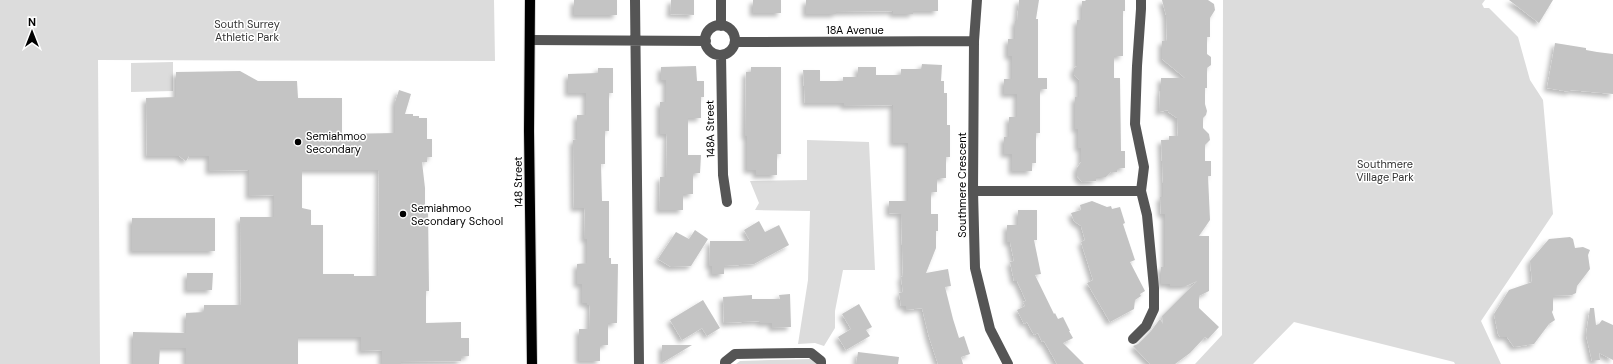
<svg xmlns="http://www.w3.org/2000/svg" width="1613" height="364" font-family="'DM Sans',sans-serif">
<defs>
<filter id="shadow"><feDropShadow dx="-3.5" dy="3.5" stdDeviation="2" flood-color="#0004"/></filter>
</defs>
<rect width="100%" height="100%" fill="#fff"/>
<!-- green -->
<path fill="#dcdcdc" d="M0,0H494L495,61L98,60L100,364H0Z
M1223,0H1485L1482,4L1484,8H1489L1518,37L1530,80L1543,100L1553,214L1481,321L1501,364H1455L1454,362L1294,322L1253,364H1195L1222,335Z
M173,62V91L131,92V63Z
M807,140L869,142L875,270H843L835,311V328L824,346L815,343L798,344L808,280L810,211L755,210L759,203L750,181L807,180Z
M810,359L817,364H736L740,361Z"/>
<!-- building -->
<path fill="#c4c4c4" fill-rule="evenodd" filter="url(#shadow)" d="M574,0H617V15H574Z
M671,0H694V15L670,14Z
M753,0H781V13H753Z
M806,0H938V11H913V14H893V11L836,12V14H806Z
M1019,0H1039L1036,19H1038V78H1047V89H1040V133H1036V163H1032V171H1012V154H1004V137H1009V117H1017V94H1004V79H1012V56H1008V39H1015V21H1017Z
M1086,0H1125V11H1123V56H1114V78H1120L1121,151H1125V168H1117V172H1111L1106,177H1096V181L1082,182L1077,176V168L1081,162V148H1078V129H1075V97H1079V80L1074,75V68L1077,66V20H1082V1H1085Z
M1162,0H1208L1214,4L1215,10L1210,18V37H1207V54L1211,57V65L1207,68V88H1205V104L1207,111L1206,115L1203,118V128L1209,134L1210,140L1205,145V161H1211V176H1208L1210,220L1199,236H1209V291L1199,296V308L1219,327L1208,339L1205,337L1190,353L1175,364H1150L1133,346L1138,344L1151,331L1160,319L1163,324L1162,316L1197,281L1186,286H1170V284H1161V267H1165V214H1161L1160,197H1163V183L1161,140H1169V136H1178L1177,118L1168,112V110L1159,112L1160,91H1161V78H1185L1162,59V41H1167L1166,15Z
M1509,0H1553L1539,23Z
M1555,43L1586,48V50L1597,52L1613,54V94L1570,90V92L1547,88Z
M922,64L942,65L941,81H944V93H947V125H950V157H946V178H937V192H931V214H938V231H936V248L926,273L948,269L951,286L945,287L953,319L959,338L964,336L970,354L961,357L963,364H938L929,337L922,308L906,310V306H901L899,293L903,292L901,277L903,276L901,214L889,213V201H908V143H893V105L844,106V103H805L803,70H820V81H843V77H858V67H876V75H901V69H921Z
M696,66L697,81H704V97H701V118H688V155H701L700,173H693V194H683V210H659L660,177H666L667,134H660V102H666V80H661V67Z
M751,67H781V154H777V175H756V170H747V136H745L746,72H751Z
M598,68H613V93H609V131H605V164H601L602,201H609V258H611V264H618L617,323H608V345H600V361H579V329H589L590,305H587V303H582V284H577V264L587,263V239H584L585,208H574L573,140L577,139V115H586V93H568V74L598,73Z
M240,71L258,81H297L298,98H342V134L395,133V102L399,90L411,94L405,114H413V116H419V118H427V139H432V157H427V162H422L425,188V208H428L429,291H426V323L461,322V338H469V356L461,357V361L401,362V364H382V350L361,351V337H298V364H186V348H160L159,364H133V332L186,333V313L204,312V305H241L240,217H274V195L249,196V170L209,171V156H189L186,161L179,156H147L146,98L176,97V72ZM302,170H379L378,276H354V274H323V225H311V210L302,208Z
M1092,201L1107,207L1111,206L1112,209L1120,207L1125,223L1123,224L1135,260L1130,262L1145,291L1140,294L1141,296L1135,300L1134,309L1110,322L1087,283L1093,280L1081,242L1085,240L1081,226L1074,221L1071,213L1081,210L1080,205Z
M1018,210H1037V240H1034L1041,274L1035,275L1054,314L1055,313L1058,319L1063,317L1070,331H1069L1073,338L1063,343L1084,364H1057L1044,341L1042,342L1038,333L1034,335L1027,322L1024,324L1017,310L1025,306L1023,302L1026,301L1017,281H1014L1010,262L1014,261L1010,242H1007V225H1018Z
M132,218H215V251H132Z
M759,221L765,232L779,225L789,245L754,264L724,266V274H712V266H709L710,241H750L744,230Z
M695,230L708,239L691,266L671,267L658,259L676,232L689,239Z
M1570,237L1573,239L1575,248L1583,247L1590,250L1588,255L1590,269L1577,286L1576,293L1572,295L1553,296V310L1552,312L1555,320L1549,324L1534,344L1514,347L1507,337H1500L1498,334L1494,314L1509,290L1532,282L1530,261L1549,239Z
M187,273H213L212,290H187Z
M790,294L791,327L772,328V323H760V321L724,323L723,297L752,295V299H780L779,295Z
M703,300L720,328L707,336L702,328L682,340L670,320Z
M859,304L872,327L866,330L870,336L846,350L838,337L851,329L842,314Z
M1590,308H1594L1596,325L1599,324L1602,320L1613,325V360L1599,353L1600,360L1592,361L1586,335Z
M662,345H692L662,363Z
M858,352L899,357L898,364H856Z"/>
<g fill="none" stroke-linecap="round" stroke-linejoin="round">
<defs>
<path id="major" d="M530,0L529,131L532,364"/>
</defs>
<!-- major casing -->
<use href="#major" stroke="#dbdbdb" stroke-width="12"/>
<!-- minor -->
<path stroke="#555" stroke-width="10" d="M635,0L639,364
M977,0L974,41L973,191L975,268L990,329L1008,364
M705 40a15 15 0 1 1 30 0a15 15 0 1 1-30 0Z
M721,26V0
M530,40L706,41
M735,42L974,41
M721,55L723,175L727,202
M973,191H1141
M1133,339L1146,326L1154,309V288L1147,215L1141,191L1144,167L1135,124L1137,66L1141,9V0
M725,364V362L735,354L797,353H811L821,361V364"/>
<!-- major -->
<use href="#major" stroke="#000" stroke-width="10"/>
</g>
<!-- markers -->
<g fill="#000" stroke="#fff" stroke-width="1.5">
<circle cx="298" cy="142" r="4"/>
<circle cx="403" cy="214" r="4"/>
</g>
<g text-anchor="middle" stroke-width="3" stroke-linejoin="round" paint-order="stroke">
<!-- park labels -->
<g font-size="11" fill="#333" stroke="#fff">
<text x="247" y="28">South Surrey<tspan x="247" dy="13">Athletic Park</tspan></text>
<text x="1385" y="168">Southmere<tspan x="1385" dy="13">Village Park</tspan></text>
</g>
<!-- street labels -->
<g font-size="11" fill="#000" stroke="#fff">
<text x="855" y="34">18A Avenue</text>
<text transform="translate(710 129) rotate(-91)" y="4">148A Street</text>
<text transform="translate(518 182) rotate(-91)" y="4">148 Street</text>
<text transform="translate(962 185) rotate(-90)" y="4">Southmere Crescent</text>
</g>
<!-- poi labels -->
<g font-size="11" fill="#000" stroke="#fff" text-anchor="start">
<text x="306" y="140">Semiahmoo<tspan x="306" dy="13">Secondary</tspan></text>
<text x="411" y="212">Semiahmoo<tspan x="411" dy="13">Secondary School</tspan></text>
</g>
</g>
<!-- north arrow -->
<g transform="translate(32 32)" stroke="#ffffff" stroke-width="3" paint-order="stroke">
<path d="M0-3L7 15L0 10L-7 15Z" fill="#000000"/>
<text y="-6" font-size="11" font-weight="bold" text-anchor="middle" fill="#000000">N</text>
</g>
</svg>
